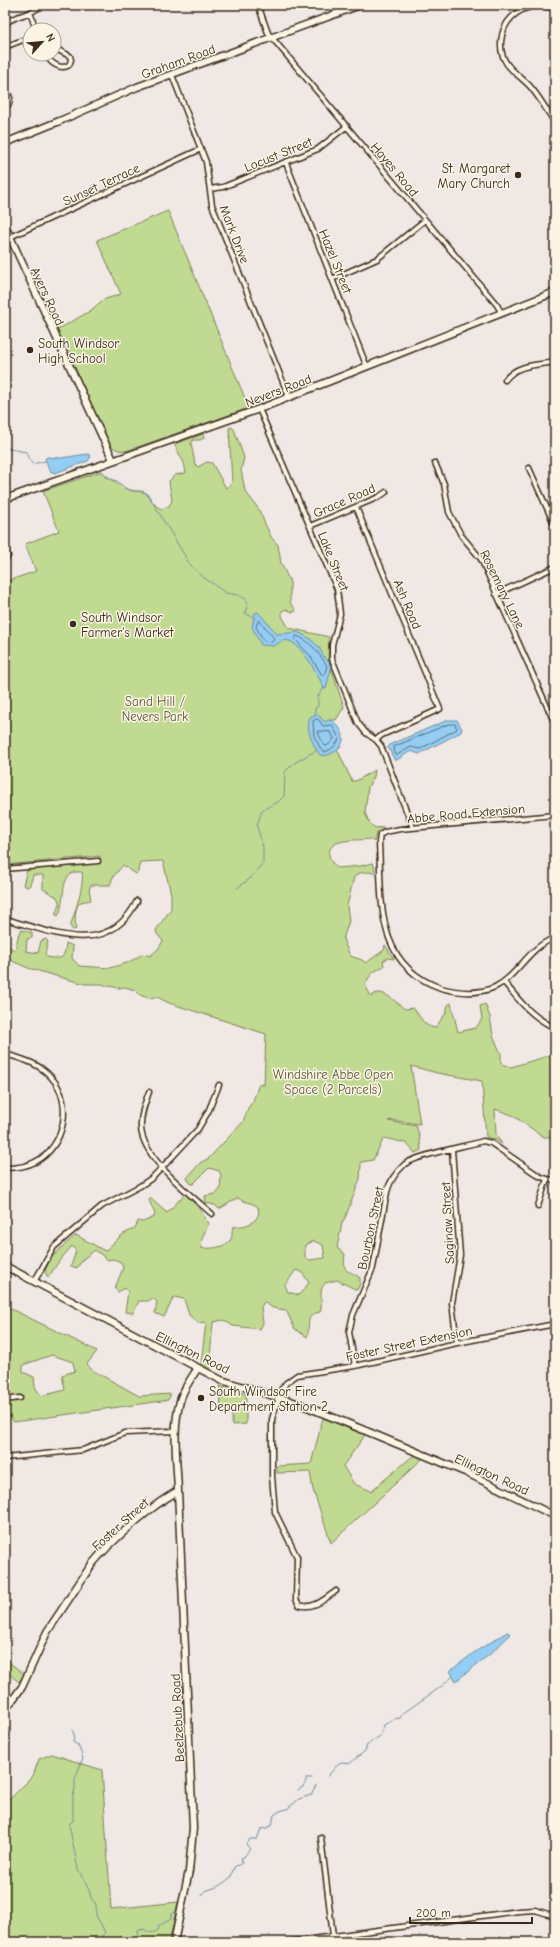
<svg xmlns="http://www.w3.org/2000/svg" width="560" height="1947" font-family="'Comic Neue',sans-serif">
<rect width="100%" height="100%" fill="#efe8e5"/>
<filter id="ink" filterUnits="userSpaceOnUse"><feTurbulence type="fractalNoise" baseFrequency=".025" numOctaves="2"/><feDisplacementMap in="SourceGraphic" scale="8" xChannelSelector="R" yChannelSelector="G"/><feConvolveMatrix kernelMatrix="1 2 1 2 8 2 1 2 1" color-interpolation-filters="sRGB"/></filter>
<g filter="url(#ink)">
<!-- green -->
<path fill="#c1da91" stroke="#7e8258" fill-rule="evenodd" d="M168,211L249,408L126,451L118,450L111,446L57,330L90,311L103,300L121,294L97,240Z
M231,427L234,429L244,458L241,470L245,491L258,508L271,537L278,545L281,563L290,582V602L296,611L292,612L286,609L282,611V616L289,628L329,637L328,659L344,707L336,720H329L325,723L352,781H356L375,770L374,777L368,787L365,813L369,822L375,828L384,827L376,833L374,842L370,839C357,841 328,837 329,855C330,860 334,866 338,868L361,866L372,863L374,865L375,874L369,872L360,873L354,877L347,906L349,921L343,939L350,956L362,960L366,963L384,950L385,945L394,959L388,958L383,961L384,966L372,973L365,984L371,997C381,985 396,1003 405,1009L413,1008C421,1016 422,1026 435,1028L446,1013L448,1005L451,1003L458,1032L476,1028L482,1019L480,1006L485,1004L490,1017L493,1035L501,1054V1064L511,1067L555,1054V1137H544L512,1115L495,1109L496,1135L502,1144L496,1140L486,1137L482,1081L437,1073L411,1066L420,1124L389,1120L388,1121L416,1126L419,1134L421,1150L415,1153L406,1143L384,1138L373,1160L361,1162L360,1179L345,1218L342,1223L337,1248L345,1254C342,1276 348,1268 360,1278V1284L357,1290L337,1280L325,1283C317,1292 324,1302 320,1312C303,1315 311,1327 307,1337L295,1329L286,1310L273,1308L264,1302L261,1307L263,1323L260,1329L233,1326L224,1320L213,1322L209,1369L201,1364L206,1322L198,1323L189,1315L184,1299L174,1297L164,1317L155,1313L157,1302L153,1298L148,1301H139L133,1313L125,1312L128,1292L125,1288L118,1292L115,1288L123,1268L121,1262L113,1259L108,1260L95,1250L84,1258L77,1268L71,1266L76,1251L72,1246L59,1261L48,1278L45,1272C48,1257 65,1245 76,1235L105,1251L122,1235L135,1228L138,1221L143,1222L154,1217L155,1214L149,1200L150,1198L167,1213L185,1194C190,1199 195,1204 200,1209C204,1214 203,1219 209,1223L202,1238L201,1248C211,1249 225,1248 231,1239C233,1236 231,1231 233,1227C245,1226 255,1225 259,1213L258,1207C252,1202 245,1203 238,1198L219,1209L215,1205L206,1203L205,1196L215,1194L220,1190L221,1175L219,1171L209,1168L193,1184H191L187,1178L200,1163L209,1158L243,1122L248,1108L253,1101L259,1084L264,1085L266,1034L169,1003L157,997L148,998L140,995L135,990L125,987L118,988L101,984H85L63,978L28,968L5,958V945L15,950L19,933L22,930L32,933V938L27,939L26,951L38,953L41,941L46,939L48,942L45,954L47,957C64,960 64,958 66,943L73,946L72,958L79,966L110,968L127,963L143,954L150,956L158,949L163,941L157,934L156,930L171,909V894L163,861L140,862L138,872L136,874L123,865L113,877L110,885H91L89,889L91,900C88,901 83,901 81,902C74,905 75,923 76,929L73,930L70,926C74,916 85,882 82,872C57,869 67,902 58,916L55,914L60,904L57,897L43,889V875H33L30,885L28,887L23,885L27,870L68,866L97,860L100,859V856L5,865V582L36,571L25,544L59,531L43,491L102,471C105,476 125,489 132,491C137,492 140,490 144,492C151,497 154,507 162,509L169,506L172,501L169,481L175,475L186,473L184,463L174,444L203,434L204,438L200,440H193L191,443L195,464L198,467L207,462L212,463L226,488L232,483L229,428ZM314,1241L323,1245L325,1258L309,1260L305,1258V1245ZM296,1270L302,1272L309,1283L299,1295L288,1292L285,1285Z
M5,1306L97,1351L87,1364L92,1370L139,1396L171,1394L168,1400L14,1422L7,1414L5,1415ZM52,1355L73,1362L75,1371L62,1375L65,1390L41,1396L35,1387L34,1377L23,1372V1365Z
M220,1386L246,1394V1424L232,1425V1410H221Z
M323,1418L365,1435L343,1466L354,1484L371,1491L414,1455L423,1458L331,1543L313,1490L310,1472L277,1473V1466L311,1464Z
M5,1659L24,1674L19,1682L5,1671Z
M52,1754L102,1770L111,1909L178,1902L169,1942H5V1802L9,1800L33,1776L39,1759Z"/>
<!-- water -->
<path fill="#93cdf3" stroke="#708c9e" d="M87,454L91,456L88,461L55,473L50,471L45,459L47,457L61,458Z
M258,612L277,634L298,632L309,638L319,647L324,657L329,662L331,669L326,689H324C318,675 301,641 285,640L273,646L261,645L252,627L255,613Z
M317,714L325,722L329,720C336,721 344,732 343,739C343,749 328,758 320,755C313,745 305,729 310,717Z
M448,720H457L462,729L461,732L419,754L411,751L395,761L388,747L391,744Z
M507,1632L511,1634L490,1654L456,1681L450,1671L475,1652Z"/>
<g fill="none" stroke-linecap="round" stroke-linejoin="round">
<!-- shore -->
<path stroke="#5e6b73" stroke-width="1" d="M259,620L274,638L272,642L264,641L256,627Z
M297,636C311,641 320,655 327,666L324,675H322L311,657L295,639Z
M318,719L323,726L332,725L339,738C338,744 331,750 325,752L322,751L314,736L313,721Z
M449,724H455L457,729L420,749L411,747L397,755L395,754L394,747Z
M319,731L331,732L334,739L327,746L324,745L319,735Z"/>
<!-- stream -->
<path stroke="#708c9e" stroke-width="1" d="M5,448L26,452L29,460L33,464L45,461
M101,471L104,476L117,481L126,489L147,493L189,563L200,575L226,593L238,595L246,599L248,604L245,613L255,618
M315,715V708L318,706V696L324,688
M237,888L248,880L263,863V847L257,826L262,810L278,802L284,796L285,772L294,763L317,750
M72,1730L74,1734L73,1742L78,1745L83,1758L75,1779V1789L73,1795V1821L69,1824L78,1869L89,1890L91,1898L96,1904V1915L105,1932L101,1937L102,1942
M328,1776L339,1763L342,1762L349,1764L365,1751L367,1745L380,1736L384,1725L394,1719L400,1718L402,1714L442,1686L453,1676
M298,1790L304,1786L307,1778H312
M201,1896L205,1891C218,1887 220,1886 231,1877L234,1867L242,1863L241,1858L244,1857L250,1849L246,1844L250,1839H257L261,1829L267,1828L272,1825L274,1815L280,1811L287,1809L299,1799L311,1795L316,1785
M115,1942V1939L121,1936L132,1941L139,1938L138,1931L144,1929C149,1933 153,1934 158,1930L159,1926L171,1919V1915L177,1911"/>
<defs>
<path id="street" d="M258,5L268,33L497,305L501,312
M555,8C539,5 525,5 512,17C500,29 497,50 507,64C514,74 526,80 533,90C541,100 548,112 555,123
M30,12L36,30
M5,24C14,14 32,16 41,5
M5,47L30,37
M46,54C49,62 60,71 69,65L71,60L70,56L54,48
M172,75L206,162L212,205L289,397
M5,85L10,98L9,104L5,106
M286,163L367,367
M210,189L223,187L318,149L347,126
M10,237L201,149
M332,279L377,259L425,220
M505,380C517,364 537,365 555,362
M259,409L337,589L340,614L332,645V659L358,723L366,733L376,740L381,746L413,828
M435,463L444,484L449,512L461,535L481,559L555,724
M529,468L555,526
M356,507L440,709L382,735L376,740
M310,526L379,497L386,492
M5,547L8,556L5,560
M496,594L555,567
M555,815L400,829L385,832L380,835L379,842C382,900 374,965 441,988C459,993 477,995 495,987C518,976 529,946 555,938
M5,869L98,861
M5,919C53,932 108,959 137,901
M504,982C519,1001 532,1017 555,1028
M5,1054C22,1059 39,1063 51,1077C74,1102 65,1147 35,1162C26,1167 15,1168 5,1168
M149,1092C145,1103 140,1116 141,1128C143,1159 189,1193 212,1214
M452,1150L460,1255L452,1303L457,1343
M538,1206L547,1179
M34,1282L54,1247L102,1206L140,1186L152,1178L174,1155L198,1129L208,1112L219,1085
M355,1366L349,1332L353,1315L373,1268L387,1192C390,1180 396,1172 405,1164C417,1155 467,1146 483,1141L491,1143L539,1176L547,1179L555,1180
M5,1400L20,1398
M5,1458L83,1450L125,1433L176,1431
M336,1591C325,1599 313,1610 299,1605L296,1599L297,1557L275,1512L272,1476V1419L281,1390L286,1383L297,1375L355,1366L457,1343L555,1324
M321,1838L333,1936
M351,1934L352,1942
M289,1942L519,1911L535,1910L555,1916"/>
<path id="secondary" d="M5,143L62,120L137,87L360,5
M5,226L113,460
M5,499L259,409L555,292
M5,1266L221,1380L300,1404L354,1426L465,1472L555,1516
M5,1710L22,1687L47,1632L92,1564C111,1541 152,1505 178,1491C177,1462 172,1429 180,1401C183,1390 191,1378 198,1368
M174,1942L189,1871L193,1828L178,1491"/>
</defs>
<!-- street casing -->
<use href="#street" stroke="#3b2a1e" stroke-width="7"/>
<!-- secondary casing -->
<use href="#secondary" stroke="#3b2a1e" stroke-width="9"/>
<!-- street -->
<use href="#street" stroke="#fcf5e5" stroke-width="4"/>
<!-- secondary -->
<use href="#secondary" stroke="#fcf5e5" stroke-width="6"/>
</g>
</g>
<!-- markers -->
<g fill="#3b2a1e" stroke="#fcf5e5" stroke-width="1.5">
<circle cx="518" cy="175" r="4"/>
<circle cx="30" cy="350" r="4"/>
<circle cx="73" cy="624" r="4"/>
<circle cx="201" cy="1398" r="4"/>
</g>
<g text-anchor="middle" stroke-width="3" stroke-linejoin="round" paint-order="stroke">
<!-- street labels -->
<g font-size="13" fill="#3b2a1e" stroke="#fcf5e5">
<text transform="translate(178 61) rotate(-20)" y="5">Graham Road</text>
<text transform="translate(278 154) rotate(-22)" y="5">Locust Street</text>
<text transform="translate(395 169) rotate(50)" y="5">Hayes Road</text>
<text transform="translate(101 184) rotate(-25)" y="5">Sunset Terrace</text>
<text transform="translate(235 234) rotate(69)" y="5">Mark Drive</text>
<text transform="translate(336 261) rotate(68)" y="5">Hazel Street</text>
<text transform="translate(48 296) rotate(65)" y="5">Ayers Road</text>
<text transform="translate(278 390) rotate(-21)" y="5">Nevers Road</text>
<text transform="translate(344 500) rotate(-24)" y="5">Grace Road</text>
<text transform="translate(334 561) rotate(68)" y="5">Lake Street</text>
<text transform="translate(503 589) rotate(64)" y="5">Rosemary Lane</text>
<text transform="translate(408 604) rotate(67)" y="5">Ash Road</text>
<text transform="translate(466 813) rotate(-5)" y="5">Abbe Road Extension</text>
<text transform="translate(447 1223) rotate(-93)" y="5">Saginaw Street</text>
<text transform="translate(370 1228) rotate(-78)" y="5">Bourbon Street</text>
<text transform="translate(409 1343) rotate(-12)" y="5">Foster Street Extension</text>
<text transform="translate(193 1352) rotate(26)" y="5">Ellington Road</text>
<text transform="translate(492 1474) rotate(25)" y="5">Ellington Road</text>
<text transform="translate(120 1524) rotate(-42)" y="5">Foster Street</text>
<text transform="translate(177 1718) rotate(-93)" y="5">Beelzebub Road</text>
</g>
<!-- poi labels -->
<g font-size="13" fill="#3b2a1e" stroke="#fcf5e5" text-anchor="start">
<text x="510" y="173" text-anchor="end">St. Margaret<tspan x="510" dy="15">Mary Church</tspan></text>
<text x="38" y="348">South Windsor<tspan x="38" dy="15">High School</tspan></text>
<text x="81" y="622">South Windsor<tspan x="81" dy="15">Farmer's Market</tspan></text>
<text x="209" y="1396">South Windsor Fire<tspan x="209" dy="15">Department Station 2</tspan></text>
</g>
<!-- park labels -->
<g font-size="13" fill="#5c563b" stroke="#fcf5e5">
<text x="155" y="706">Sand Hill /<tspan x="155" dy="15">Nevers Park</tspan></text>
<text x="333" y="1079">Windshire Abbe Open<tspan x="333" dy="15">Space (2 Parcels)</tspan></text>
</g>
</g>
<!-- margin -->
<rect width="560" height="1947" fill="none" stroke="#fcf5e5" stroke-width="20"/>
<rect x="10" y="10" width="540" height="1927" fill="none" stroke="#3b2a1e" stroke-width="1.5" filter="url(#ink)"/>
<!-- north arrow -->
<g transform="translate(42 42) rotate(63)"><circle r="19" fill="#fcf5e5" stroke="#afa495"/>
<path d="M0-3L7 15L0 10L-7 15Z" fill="#3b2a1e"/>
<text y="-6" font-size="11" font-weight="bold" text-anchor="middle" fill="#3b2a1e">N</text>
</g>
<!-- scale -->
<path d="M410 1917v6h122v-6" fill="none" stroke="#3b2a1e" stroke-width="2"/>
<text x="416" y="1917" font-size="12" fill="#3b2a1e" stroke="#fcf5e5" stroke-width="3" paint-order="stroke">200 m</text>
</svg>
